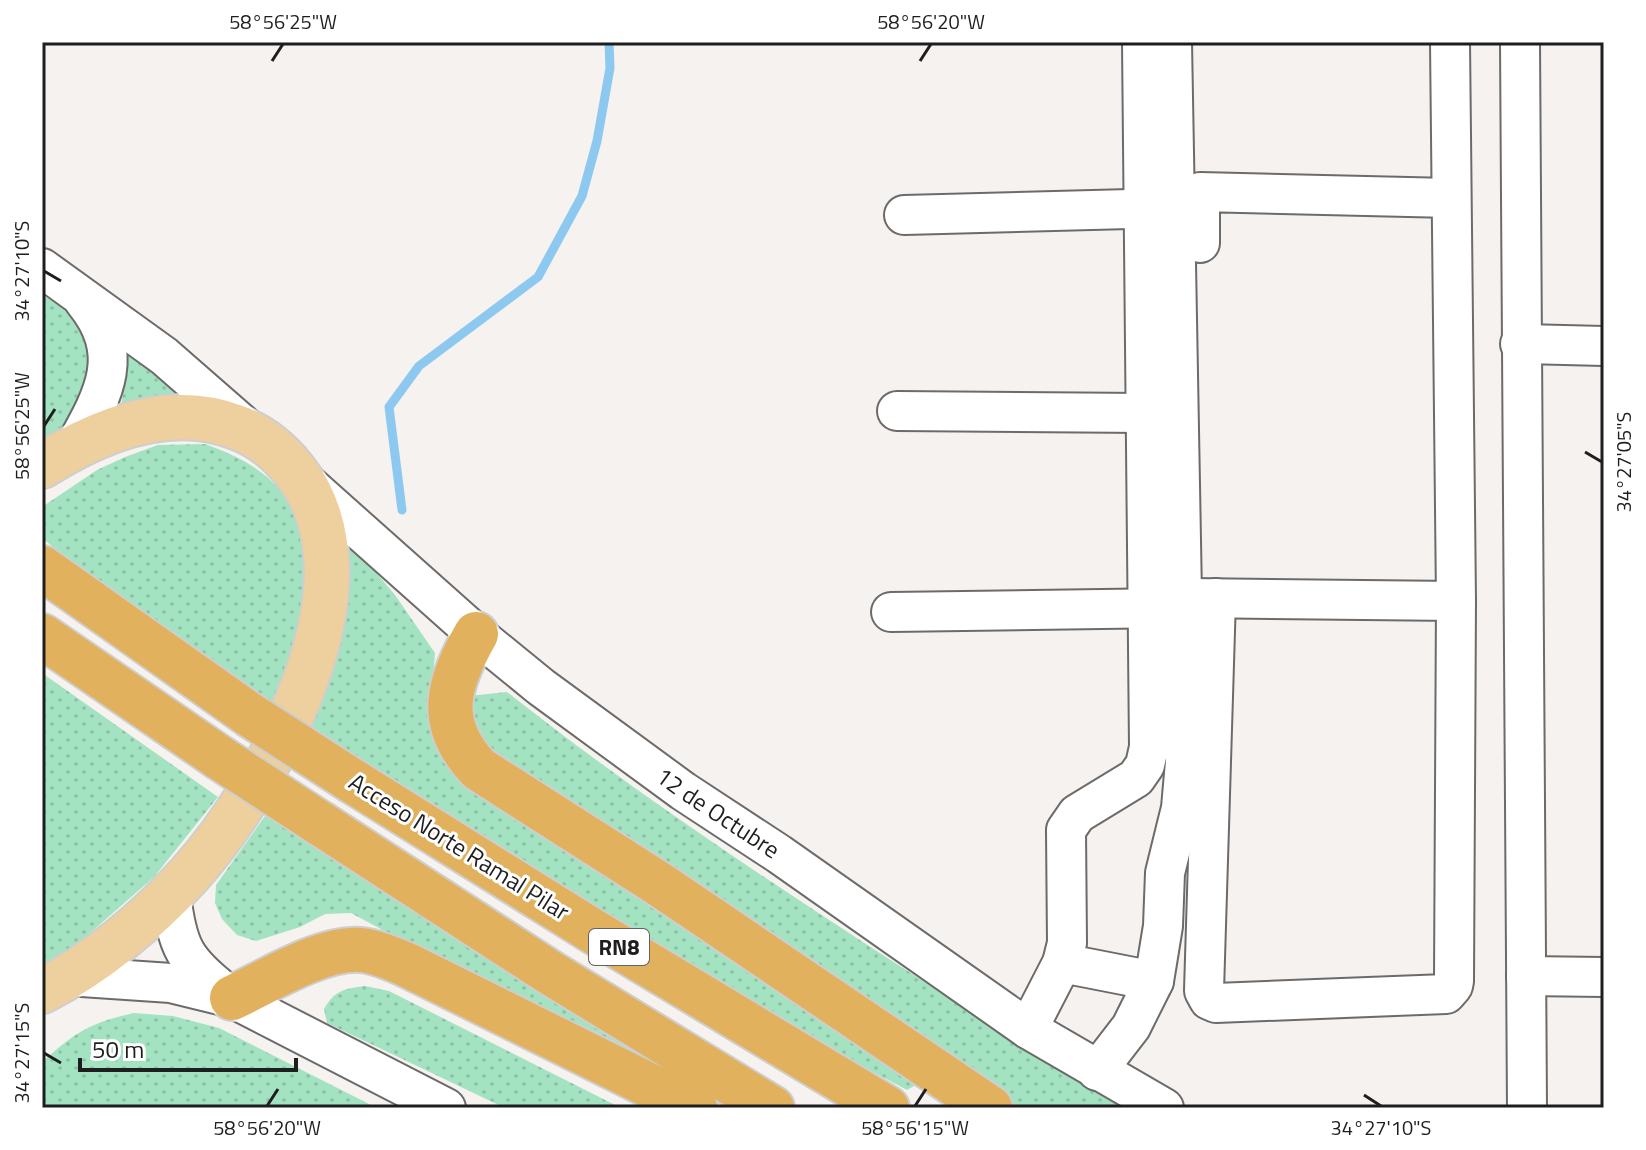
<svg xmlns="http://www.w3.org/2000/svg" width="1646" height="1150" font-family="'Titillium Web',sans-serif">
<defs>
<pattern id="grass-dots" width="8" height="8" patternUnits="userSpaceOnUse" patternTransform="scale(2)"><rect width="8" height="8" fill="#a3e3c2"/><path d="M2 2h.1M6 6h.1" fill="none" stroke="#8cc2a6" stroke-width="1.8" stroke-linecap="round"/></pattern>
</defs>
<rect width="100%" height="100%" fill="#f5f2f0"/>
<!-- grass -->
<path fill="url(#grass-dots)" d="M42,295L77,316L96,358L73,431L42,452Z
M126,348L196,399L120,417L125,376Z
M205,444C236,455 267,470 286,498C313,535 305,612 294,655C289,672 280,690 273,706L122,602L42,538V507L97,470L125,457L158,445Z
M351,543L395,595L435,653L430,710L443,762L474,793L597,871L912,1082L914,1086L907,1090C701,981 503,856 309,727L342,546Z
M42,673L218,797L154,877L65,955L42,967Z
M507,692C689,836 890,958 1085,1086L1124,1108H1019L774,946L485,760L468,696Z
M265,816L314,838L690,1077L513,1000L351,913L325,914L300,927L256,941L237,935L222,919L215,903L216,885Z
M365,986L389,991L621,1108H505L327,1023L324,1009C335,990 344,989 365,986Z
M134,1013L173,1016L219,1028L377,1108H42V1062C76,1032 89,1023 134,1013Z"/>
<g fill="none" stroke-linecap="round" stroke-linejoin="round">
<!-- stream -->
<path stroke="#8dc8f1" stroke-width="9" d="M402,510L389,407L419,366L538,277L582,196L597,141L610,68L609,42"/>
<defs>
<g id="minor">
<path d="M1520,42L1527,1108"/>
<path d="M904,215L1168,208"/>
<path d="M1200,243V192L1451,198"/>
<path d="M42,268L164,356L252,433"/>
<path d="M1520,344L1604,346"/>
<path d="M897,411L1145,413"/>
<path d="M75,446C104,394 127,354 84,301"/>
<path id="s1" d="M302,479L476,634L541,687L683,791L779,854L1028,1029L1164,1108"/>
<path d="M1190,598L1456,601"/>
<path d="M1216,598L1204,991L1209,1000L1216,1003L1446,994L1453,986L1454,981L1456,601L1450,42"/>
<path d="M891,612L1171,608"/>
<path d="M171,894C177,947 184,961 227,994"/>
<path d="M1062,963L1154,981"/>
<path d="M67,976L171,983L232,998L446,1108"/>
<path d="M1526,976L1604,977"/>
<path d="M1028,1029L1062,963L1067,943L1066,830L1077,814L1136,778L1145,765L1149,747L1142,42"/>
<path d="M1097,1071L1131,1027L1154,981L1163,926L1165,873L1181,808L1185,762L1172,42"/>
</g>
<path id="major" d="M42,466C99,430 169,401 236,427C259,435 279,451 294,470C384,581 269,786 189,875C149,919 96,964 42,991"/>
<path id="highway" d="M42,568L250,715
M476,634C448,683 435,723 479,769L659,884L990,1108
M42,636L220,758
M354,782L591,930L887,1108
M321,824L549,972L772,1108
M232,998C268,981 322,947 361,950C378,952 394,959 409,966L695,1108"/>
</defs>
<!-- minor casing -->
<use href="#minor" stroke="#6d6b69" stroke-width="42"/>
<!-- major casing -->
<use href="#major" stroke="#cecece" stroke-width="48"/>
<!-- highway casing -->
<use href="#highway" stroke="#cecece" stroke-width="48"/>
<!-- minor -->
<use href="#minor" stroke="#fff" stroke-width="38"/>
<!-- major -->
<use href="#major" stroke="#edd09e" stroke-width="44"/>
<!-- highway -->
<use href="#highway" stroke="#e1b15d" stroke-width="44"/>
<defs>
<path id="highway-bridge" d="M250,715L354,782
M220,758L321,824"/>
</defs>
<!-- highway-bridge casing -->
<use href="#highway-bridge" stroke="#cecece" stroke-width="48" stroke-linecap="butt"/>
<!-- highway-bridge -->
<use href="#highway-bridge" stroke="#e1b15d" stroke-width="44"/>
</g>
<!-- ticks -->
<path fill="none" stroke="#1f1e1e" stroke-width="3" d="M272,61L283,44M920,61L931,44M44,271L61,281M44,426L55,409M1585,452L1602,462M44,1053L61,1063M1364,1095L1381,1106M267,1106L278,1089M915,1106L926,1089"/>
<g text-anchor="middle" stroke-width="6" stroke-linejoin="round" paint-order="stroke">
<!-- shield labels -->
<rect fill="#fff" stroke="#626262" stroke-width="2" x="589" y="929" width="60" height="36" rx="6"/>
<g font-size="22" font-weight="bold" fill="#1f1e1e">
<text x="619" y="955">RN8</text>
</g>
<!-- street labels -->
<g font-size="24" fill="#1f1e1e" stroke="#fff">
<text dy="8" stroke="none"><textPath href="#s1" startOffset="534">12 de Octubre</textPath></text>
<text transform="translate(459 847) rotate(32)" y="8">Acceso Norte Ramal Pilar</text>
</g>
</g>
<!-- border -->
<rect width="1646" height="1150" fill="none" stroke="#ffffff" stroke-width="88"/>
<!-- scale -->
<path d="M80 1058v12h216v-12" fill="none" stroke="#1f1e1e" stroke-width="4"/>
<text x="92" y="1058" font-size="24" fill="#1f1e1e" stroke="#ffffff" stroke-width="6" paint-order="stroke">50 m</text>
<rect x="44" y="44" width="1558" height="1062" fill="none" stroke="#1f1e1e" stroke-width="3"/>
<g font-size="20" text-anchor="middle" fill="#1f1e1e">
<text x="283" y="29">58°56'25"W</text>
<text x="931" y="29">58°56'20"W</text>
<text transform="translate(22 271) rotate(-90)" y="7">34°27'10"S</text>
<text transform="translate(22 426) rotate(-90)" y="7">58°56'25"W</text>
<text transform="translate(1624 462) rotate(-90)" y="7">34°27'05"S</text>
<text transform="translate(22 1053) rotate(-90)" y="7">34°27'15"S</text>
<text x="267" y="1135">58°56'20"W</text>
<text x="915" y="1135">58°56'15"W</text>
<text x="1381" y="1135">34°27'10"S</text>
</g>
</svg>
